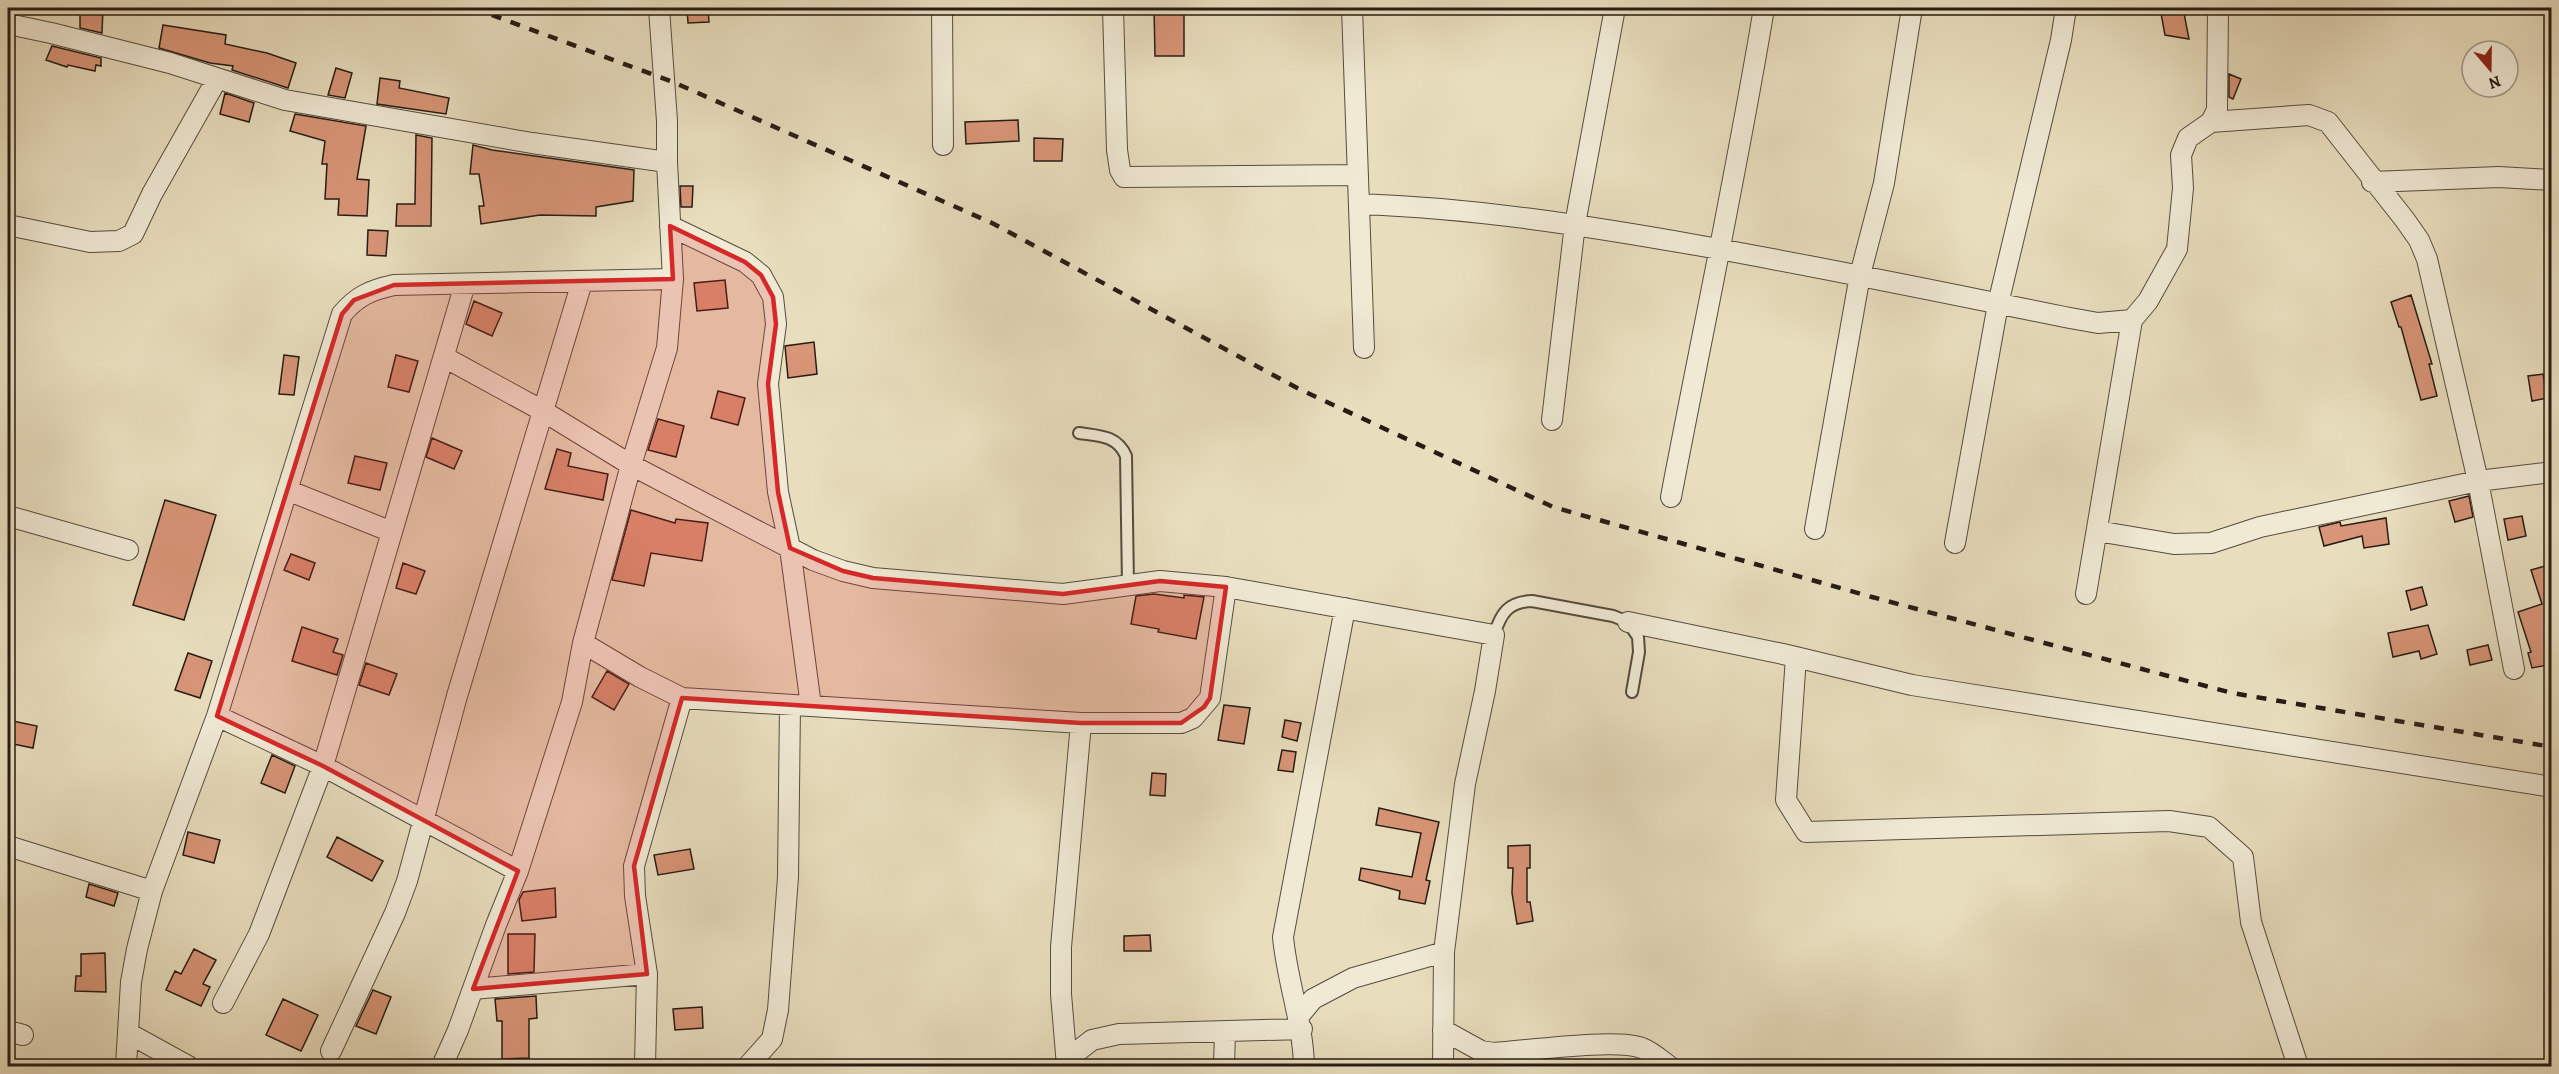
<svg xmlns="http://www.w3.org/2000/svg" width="2559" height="1074" font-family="Alegreya,serif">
<rect width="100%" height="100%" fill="#e8debe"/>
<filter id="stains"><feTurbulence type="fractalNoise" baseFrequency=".00333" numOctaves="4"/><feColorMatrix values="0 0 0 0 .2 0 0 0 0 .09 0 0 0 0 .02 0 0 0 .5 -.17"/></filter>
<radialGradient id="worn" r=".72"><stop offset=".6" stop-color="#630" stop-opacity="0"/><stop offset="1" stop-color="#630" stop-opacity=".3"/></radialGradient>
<!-- building -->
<path fill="#d89577" stroke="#261c15" stroke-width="1.5" d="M88,8H103L102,33L80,28V14H87Z
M687,8H708L709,22L688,23Z
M1154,8H1184V56H1155Z
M2160,8H2183L2189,39L2165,35Z
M163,25L226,35L225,44L267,53L296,63L288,88L232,70L233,66L210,63L159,48Z
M52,46L101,58V66L96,65L95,71L68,65L67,67L46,60Z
M336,68L352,73L345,98L328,95Z
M2229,74L2241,79L2233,99L2229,97Z
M380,78L400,81L399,88L449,98L446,114L377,104Z
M225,93L254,103L249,122L220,114Z
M295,114L366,126L357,179L369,180L367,216L338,215L339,199H325L327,164H322L325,141L290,131Z
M1018,120L1019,141L966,144L965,122Z
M416,135L432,138L431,226H396L397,204H415Z
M1034,138L1063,139L1062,161H1034Z
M473,145L492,150L634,170L633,201L596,207V216L540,215L481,224L479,206H484L479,174H470Z
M680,186H693L692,207H681Z
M368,230L388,231L386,256L367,255Z
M725,280L728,308L697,311L694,283Z
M2411,295L2432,364H2429L2437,396L2421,400L2401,327H2399L2391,302Z
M474,301L502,313L492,336L466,324Z
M814,342L817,374L788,378L785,346Z
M284,355L299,357L294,395L279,394Z
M396,355L418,361L409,392L388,387Z
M2543,374L2547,398L2532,401L2528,376Z
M718,391L745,398L738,425L711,418Z
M658,419L684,426L676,457L648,450Z
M432,438L462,451L454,469L426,457Z
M557,449L571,453L568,466L608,474L603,500L545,489Z
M355,456L387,463L380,490L348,483Z
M2469,496L2473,517L2455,522L2449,501Z
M165,500L216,515L184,620L133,605Z
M631,510L675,523L676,519L708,523L702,561L651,553L644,586L612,580Z
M2522,516L2526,536L2508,540L2504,519Z
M2386,518L2389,544L2364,548L2362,536L2324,546L2319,527L2340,522L2341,526Z
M291,554L315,563L309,580L284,570Z
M403,563L425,571L416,594L396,588Z
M2552,564V664L2532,668L2528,653L2531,652L2518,612L2542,604L2531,570Z
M2422,587L2427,605L2411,610L2406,591Z
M1154,594L1184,598V595L1204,597L1196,639L1158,632L1159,629L1131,624L1136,596Z
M2428,625L2437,654L2421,659L2419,651L2393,657L2388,633Z
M302,627L338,639L333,652L343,655L337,675L292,661Z
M2488,645L2492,660L2470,665L2467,650Z
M188,653L212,661L200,698L175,690Z
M366,663L397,674L389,695L359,685Z
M607,671L629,684L614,710L592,697Z
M1224,705L1250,708L1244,744L1218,740Z
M8,720L37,726L33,748L8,743Z
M1285,720L1301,723L1297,741L1282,737Z
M1282,750L1296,752L1293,772L1278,770Z
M272,755L295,766L285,793L261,783Z
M1152,773L1166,774L1165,796L1150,795Z
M1379,808L1439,822L1426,880L1430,881L1425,904L1399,899L1400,891L1359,880L1361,868L1412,877L1421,833L1376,825Z
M188,832L220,840L214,863L183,855Z
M337,837L383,861L372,881L327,857Z
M1530,845V868H1527V902H1530L1533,921L1517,924L1512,893L1513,868H1508V846Z
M690,849L694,869L658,875L654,855Z
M89,884L118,893L114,906L86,897Z
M555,888L556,917L522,921L519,900L523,892Z
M508,934H535L534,972L508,974Z
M1150,935L1151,951H1124V936Z
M194,949L216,960L203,984L210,987L201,1006L166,990L175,971L181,974Z
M105,953L106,992L75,991L76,976H81V954Z
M373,990L391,997L376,1034L356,1026Z
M536,996L537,1018L529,1019V1058L502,1059V1021H497L495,999Z
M283,999L318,1015L301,1051L266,1035Z
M702,1007L703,1028L675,1030L673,1009Z"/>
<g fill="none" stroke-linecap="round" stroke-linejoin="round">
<defs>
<path id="service" d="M1079,433C1099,436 1117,435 1126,456L1128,584
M1494,635C1501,613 1508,602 1532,601L1613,616L1628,622L1638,637L1639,652L1632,692"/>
<path id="minor" d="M942,8L943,145
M1113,8L1117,150L1120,170L1124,177L1358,175
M1352,8L1364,348
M8,24L51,33L170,63L285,100L532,143L667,162
M2211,122L2309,115L2328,122L2405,220L2419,240L2427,259L2478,481L2514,669
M2372,182L2499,177L2552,180
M1359,204C1474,208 1582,225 1696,245C1821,267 1945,293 2070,318L2098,323L2132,320L2148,301L2177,249L2183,188L2181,155L2188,138L2211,122L2217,110L2218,8
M8,225L90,242L119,241L133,234L152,194L217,79
M670,226L745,262L761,275L773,297L776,324L768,384L772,427L778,492L790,548L811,706
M444,357L543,411L631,465L813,560L843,571L873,578L1063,594L1160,581L1226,587L1494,635L1485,691L1465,784L1444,952L1443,1066
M1552,420L1575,224L1615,8
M287,490L392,532
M1671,497C1702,334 1737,171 1764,8
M8,516L128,550
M1815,529L1860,275L1884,183L1912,8
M2097,531L2174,544L2211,543L2260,527L2478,481L2552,472
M1955,543L1998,304L2061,40L2066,8
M2086,594L2132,320
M1628,622L1783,654L1912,685L2552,787
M583,643L640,677L682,698L1081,723H1181L1193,718L1210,698L1226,587
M1796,657L1786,800L1806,832L2169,821L2209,827L2243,857L2251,922L2298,1066
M217,716L323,766L518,871
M8,846L152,891
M473,989L647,974
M223,1003L259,934L323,766L465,284
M1299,1016L1313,999L1353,978L1444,952
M1443,1030L1481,1051L1494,1053C1527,1051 1615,1038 1642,1048C1652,1052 1661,1060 1669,1066
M8,1031L23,1035
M128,1033L188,1066
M331,1051L395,913L407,881L457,696L582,282
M1066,1060L1092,1040L1119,1034L1302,1029
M126,1066L131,982L137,949L152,891L217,716L342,314C357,296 371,290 394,285L673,279
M442,1066L458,1030L496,925L518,871L572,702L583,643L631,465L667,348L673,279L667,162V121L659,8
M645,1066L647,974L635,896L634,866L682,698
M748,1066L772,1039L778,1010L788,877L790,705
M1067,1066L1061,994V947L1081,723
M1224,1066L1225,1032
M1304,1066C1303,1022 1287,981 1283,937L1345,608"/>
</defs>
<!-- service casing -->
<use href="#service" stroke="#564c3f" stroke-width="14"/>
<!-- minor casing -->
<use href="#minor" stroke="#564c3f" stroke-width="22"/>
<!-- service -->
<use href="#service" stroke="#f0ead5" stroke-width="10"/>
<!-- minor -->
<use href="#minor" stroke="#f0ead5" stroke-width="20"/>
<!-- rail -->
<path stroke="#261c15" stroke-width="4.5" stroke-dasharray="10 10" stroke-linecap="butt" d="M473,8L673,82L992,223L1299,389L1553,507L1872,597L2232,693L2552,747"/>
</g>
<!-- marked area -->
<path fill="#d62828" fill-opacity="0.2" stroke="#d62828" stroke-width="4.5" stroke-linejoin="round" d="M670,226L745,262L761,275L773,297L776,324L768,384L778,492L790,548L843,571L873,578L1063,594L1160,581L1226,587L1210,698L1204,707L1181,723H1081L682,698L634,866L647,974L473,989L518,871L323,766L217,716L342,314L354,300L394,285L673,279Z"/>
<!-- margin -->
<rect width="2559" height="1074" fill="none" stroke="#e8debe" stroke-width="30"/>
<rect x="9" y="9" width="2541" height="1056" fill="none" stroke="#261c15" stroke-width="3"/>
<rect x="15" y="15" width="2529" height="1044" fill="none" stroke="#261c15" stroke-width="1.5"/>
<!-- north arrow -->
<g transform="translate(2490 69) rotate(160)"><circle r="28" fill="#f0ead5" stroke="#9f9888" stroke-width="1.5"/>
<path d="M0-4.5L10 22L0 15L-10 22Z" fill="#8f2418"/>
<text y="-9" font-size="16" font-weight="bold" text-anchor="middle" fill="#261c15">N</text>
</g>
<rect width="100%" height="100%" filter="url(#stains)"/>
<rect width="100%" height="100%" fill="url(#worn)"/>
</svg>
